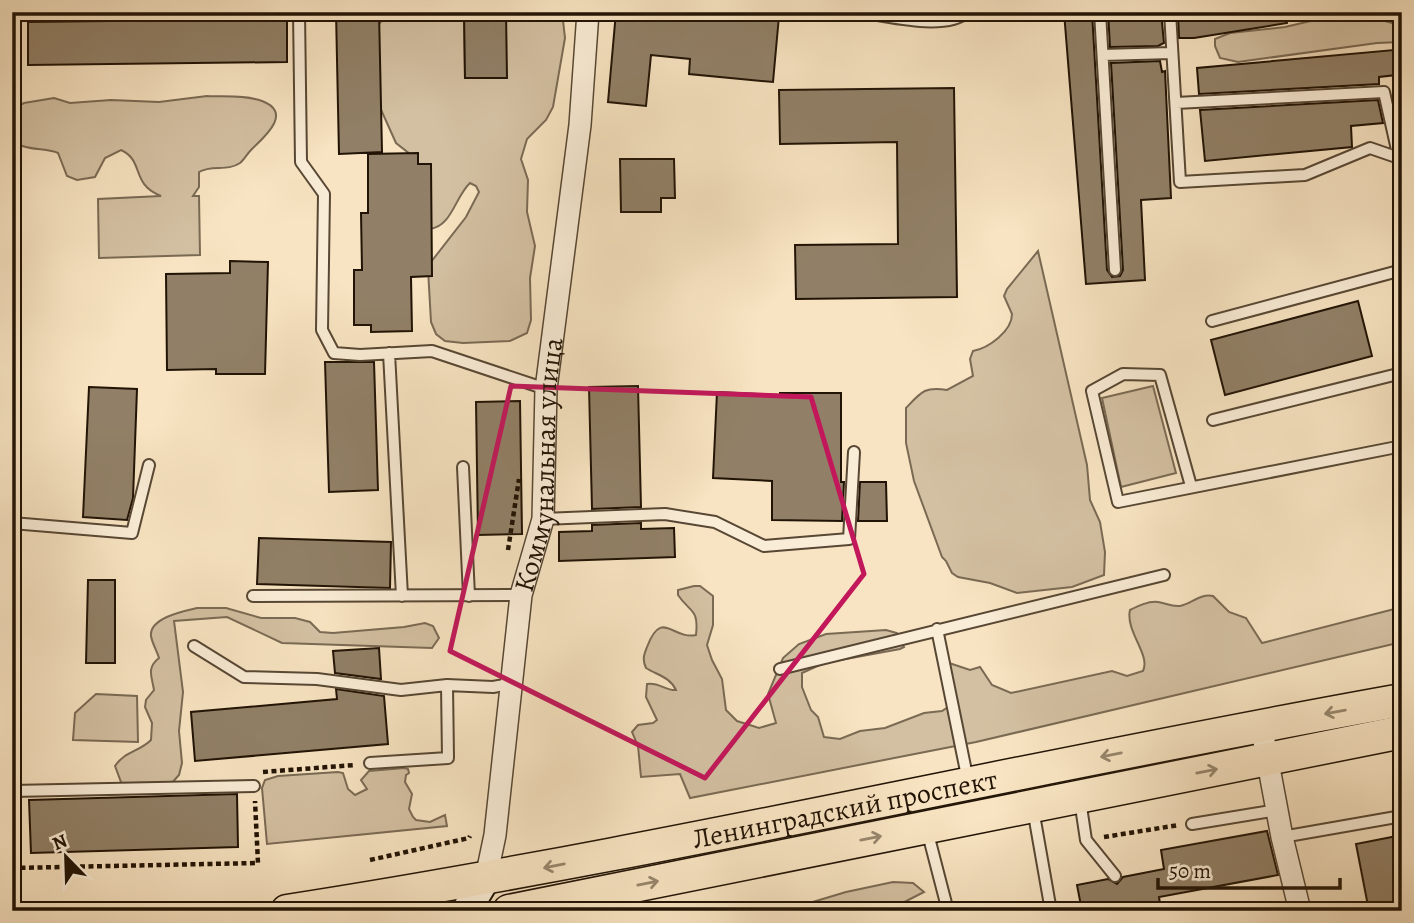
<svg xmlns="http://www.w3.org/2000/svg" width="1414" height="923" font-family="Alegreya,serif">
<rect width="100%" height="100%" fill="#f8e4c2"/>
<filter id="stains"><feTurbulence type="fractalNoise" baseFrequency=".00286" numOctaves="4"/><feColorMatrix values="0 0 0 0 .2 0 0 0 0 .09 0 0 0 0 .02 0 0 0 .5 -.17"/></filter>
<radialGradient id="worn" r=".72"><stop offset=".6" stop-color="#630" stop-opacity="0"/><stop offset="1" stop-color="#630" stop-opacity=".3"/></radialGradient>
<!-- green -->
<path fill="#d3c0a2" stroke="#7a6a54" stroke-width="2" d="M389,12H464L465,78H506V12H562L565,38L553,107L546,120L527,139L521,159L528,180L527,212L535,246L530,278L531,320L527,333L510,341L463,343L445,341L436,334L431,322L428,269L431,262L466,217L479,192L476,186L470,183C455,197 452,226 430,229L423,174L415,158L396,143L378,103L379,24Z
M1365,15L1402,26V45L1400,42L1377,43L1238,62L1220,58L1215,46V39L1230,33L1285,27L1332,16L1350,17Z
M207,96C224,97 246,95 262,101C294,113 263,138 251,150C247,154 244,160 240,163C227,172 212,164 199,172V187L193,196H199L200,255L99,258L98,199L161,196C130,184 145,161 121,150L105,158L95,177L77,180L67,176L58,153C46,147 17,152 13,137C10,129 12,117 12,109L24,103L54,98L70,103L111,100L159,102Z
M1038,251L1087,465L1090,500L1100,522L1105,552L1104,575L1072,587L1017,593L990,583L958,577L952,573L946,561L942,557L914,481L906,443V408C921,392 925,386 947,390L973,376L970,359L973,351C989,348 1012,331 1012,314L1004,296L1007,289Z
M1153,386L1176,473L1121,487L1102,398Z
M694,586H700L713,596V625L707,645L712,660L722,679L726,710L737,721L759,728L776,723L768,694L783,658L799,644L826,634L886,630L897,633L904,647L900,649L824,663L802,673V687L811,710L818,717L824,737L840,739L860,731L885,728L924,713L942,711L951,705L949,663L970,670L980,667L992,685L1011,693L1112,671L1127,676L1143,671C1151,655 1125,631 1130,610C1138,606 1148,601 1158,602C1166,603 1171,607 1180,606C1192,604 1200,593 1213,596L1229,612L1246,618L1262,643L1402,607V642L976,742L690,798L680,774L641,777L638,746L632,732L638,725L653,723L657,720L646,697L647,684C659,682 666,691 676,690C670,677 657,675 646,668C642,659 644,655 647,647C662,608 672,640 696,635C699,608 690,613 678,595V590Z
M197,608H226L261,618H295L310,622L320,632L333,633L404,627L425,623L433,626L439,638L432,648L282,643L227,617L174,621L183,692L179,731L182,763L179,775L170,785L135,791L121,782L115,766C125,751 139,752 151,740L152,723L145,707L146,700L154,690C152,677 146,668 159,658C157,651 152,643 151,636C149,618 184,611 197,608Z
M96,694L137,696L138,742L73,740L75,713Z
M404,768L408,769L409,773L406,775L405,782L412,794L409,809L413,817L416,820L430,822L445,815L447,826L267,844L262,788L265,780L278,776L338,772L343,773L348,789L355,795L367,789L361,780L369,771Z
M893,882L913,883L924,892L887,911H753L791,904H806L846,892Z"/>
<!-- building -->
<path fill="#918067" stroke="#211305" stroke-width="2" d="M336,12H379L382,152L339,154Z
M464,12H506L507,78H465Z
M616,12H743L779,16L773,82L689,74L690,59L651,55L646,106L608,102Z
M1064,12H1092L1107,270L1112,277L1120,276L1123,270L1111,63L1160,61L1162,72L1165,71L1171,198L1141,200L1145,280L1086,284Z
M1108,12H1161L1164,43L1158,46L1110,47Z
M1198,12H1286L1287,23L1194,38H1179L1178,15Z
M287,19V62L28,65V22Z
M1394,50L1396,75L1379,77V84L1199,94L1197,68Z
M954,88L957,297L796,299L795,245L898,244L897,142L780,144L779,90Z
M1378,100L1383,123L1351,126L1352,147L1205,161L1200,110Z
M418,153V164H431L432,276L411,277L412,331L371,332V325H354V270H362L361,213H368V154Z
M620,159H674L675,198H661V212H621Z
M230,261L268,262L265,374H216V369L167,370L166,274L230,273Z
M1358,301L1372,356L1225,395L1211,340Z
M325,362H374L378,490L329,492Z
M638,386L641,507L592,509L589,387Z
M89,387L137,389L133,498L127,520L83,517Z
M717,392L780,395V393H841V482H844L842,521L772,520V481L713,478Z
M520,401L522,534L478,535L476,402Z
M860,482H886L887,521H858Z
M641,523V529L674,528L675,557L559,561V532L592,531V525Z
M259,538L391,542L390,588L257,584Z
M88,580H115V663H86Z
M379,648L381,679L335,673L333,651Z
M336,689L384,696L388,744L195,761L191,712L337,699Z
M237,794L238,847L31,853L29,800Z
M1267,831L1278,875L1159,897L1161,911H1082L1077,885L1108,879L1117,884L1123,877L1164,869L1161,850Z
M1402,835V911H1369L1356,844Z"/>
<g fill="none" stroke-linecap="round" stroke-linejoin="round">
<defs>
<path id="lane" d="M299,12L301,162L324,194L322,330L334,353L360,355L432,351L546,389
M860,12C886,16 946,31 967,12
M1100,12L1115,270
M1170,12L1180,182L1305,175L1370,148L1399,158
M1103,55L1171,53
M1176,103L1384,92L1402,172
M1212,321L1402,270
M389,353L402,596
M1213,420L1402,373
M463,467L469,596
M1191,486L1160,375L1123,374L1092,391L1118,502L1402,446
M543,519L665,514L715,522L764,546L849,539L854,452
M12,523L132,533L149,465
M253,596L521,595
M937,629L968,781
M194,646L244,677L317,679L401,690L447,685L493,687L510,684
M780,669L1164,575
M370,763L448,758L447,685
M12,791L254,786
M1080,800L1086,840L1115,876
M1033,809L1051,911
M1192,824L1277,810
M927,830L948,911
M1282,837L1402,816"/>
<g id="street">
<path d="M1261,725L1282,837L1300,911"/>
<path id="s1" d="M486,878L495,835L521,595L543,519L546,389L580,125L588,12"/>
</g>
<path id="secondary" d="M466,911L486,878"/>
<g id="primary">
<path id="s2" d="M287,911C661,853 1029,766 1402,700"/>
<path d="M509,911L1402,732"/>
</g>
</defs>
<!-- lane casing -->
<use href="#lane" stroke="#574734" stroke-width="14"/>
<!-- street casing -->
<use href="#street" stroke="#574734" stroke-width="24"/>
<!-- secondary casing -->
<use href="#secondary" stroke="#211305" stroke-width="32"/>
<!-- primary casing -->
<use href="#primary" stroke="#211305" stroke-width="35"/>
<!-- path -->
<path stroke="#211305" stroke-width="4.5" stroke-dasharray="5 3.5" stroke-linecap="butt" d="M508,550L519,479
M263,772L355,765
M1104,837L1179,825
M370,860L469,838L470,836
M12,868L258,863L255,801"/>
<!-- lane -->
<use href="#lane" stroke="#faedd7" stroke-width="10"/>
<!-- street -->
<use href="#street" stroke="#faedd7" stroke-width="21"/>
<!-- secondary -->
<use href="#secondary" stroke="#faedd7" stroke-width="28"/>
<!-- primary -->
<use href="#primary" stroke="#f8e4c2" stroke-width="32"/>
</g>
<!-- one-way arrows -->
<defs><path id="oneway-shaft" d="M-6 0H5M1.5-3L5.5 0L1.5 3" fill="none" stroke-width="1.6" stroke-linecap="round" stroke-linejoin="round" transform="scale(1.75)"/></defs>
<g stroke="#97866d">
<use href="#oneway-shaft" transform="translate(1335 712) rotate(170)"/>
<use href="#oneway-shaft" transform="translate(1111 755) rotate(169)"/>
<use href="#oneway-shaft" transform="translate(1207 771) rotate(-11)"/>
<use href="#oneway-shaft" transform="translate(871 838) rotate(-11)"/>
<use href="#oneway-shaft" transform="translate(554 866) rotate(169)"/>
<use href="#oneway-shaft" transform="translate(648 883) rotate(-11)"/>
</g>
<!-- marked area -->
<path fill="none" stroke="#c2185b" stroke-width="5" stroke-linejoin="round" d="M511,386L811,397L864,574L705,778L450,651Z"/>
<g text-anchor="middle" stroke-width="5" stroke-linejoin="round" paint-order="stroke">
<!-- street labels -->
<g font-size="28" fill="#211305" stroke="#faedd7">
<text dy="10" stroke="none"><textPath href="#s1" startOffset="418">Коммунальная улица</textPath></text>
<text dy="10" stroke="none"><textPath href="#s2" startOffset="567">Ленинградский проспект</textPath></text>
</g>
</g>
<!-- margin -->
<rect width="1414" height="923" fill="none" stroke="#f8e4c2" stroke-width="42"/>
<rect x="14" y="14" width="1386" height="895" fill="none" stroke="#211305" stroke-width="3.5"/>
<rect x="21" y="21" width="1372" height="881" fill="none" stroke="#211305" stroke-width="2"/>
<!-- north arrow -->
<g transform="translate(66 857) rotate(337)" stroke="#faedd7" stroke-width="5" paint-order="stroke">
<path d="M0-5L12 26L0 18L-12 26Z" fill="#211305"/>
<text y="-10" font-size="19" font-weight="bold" text-anchor="middle" fill="#211305">N</text>
</g>
<!-- scale -->
<path d="M1158 878v10h182v-10" fill="none" stroke="#211305" stroke-width="3.5"/>
<text x="1169" y="878" font-size="21" fill="#211305" stroke="#faedd7" stroke-width="5" paint-order="stroke">50 m</text>
<rect width="100%" height="100%" filter="url(#stains)"/>
<rect width="100%" height="100%" fill="url(#worn)"/>
</svg>
